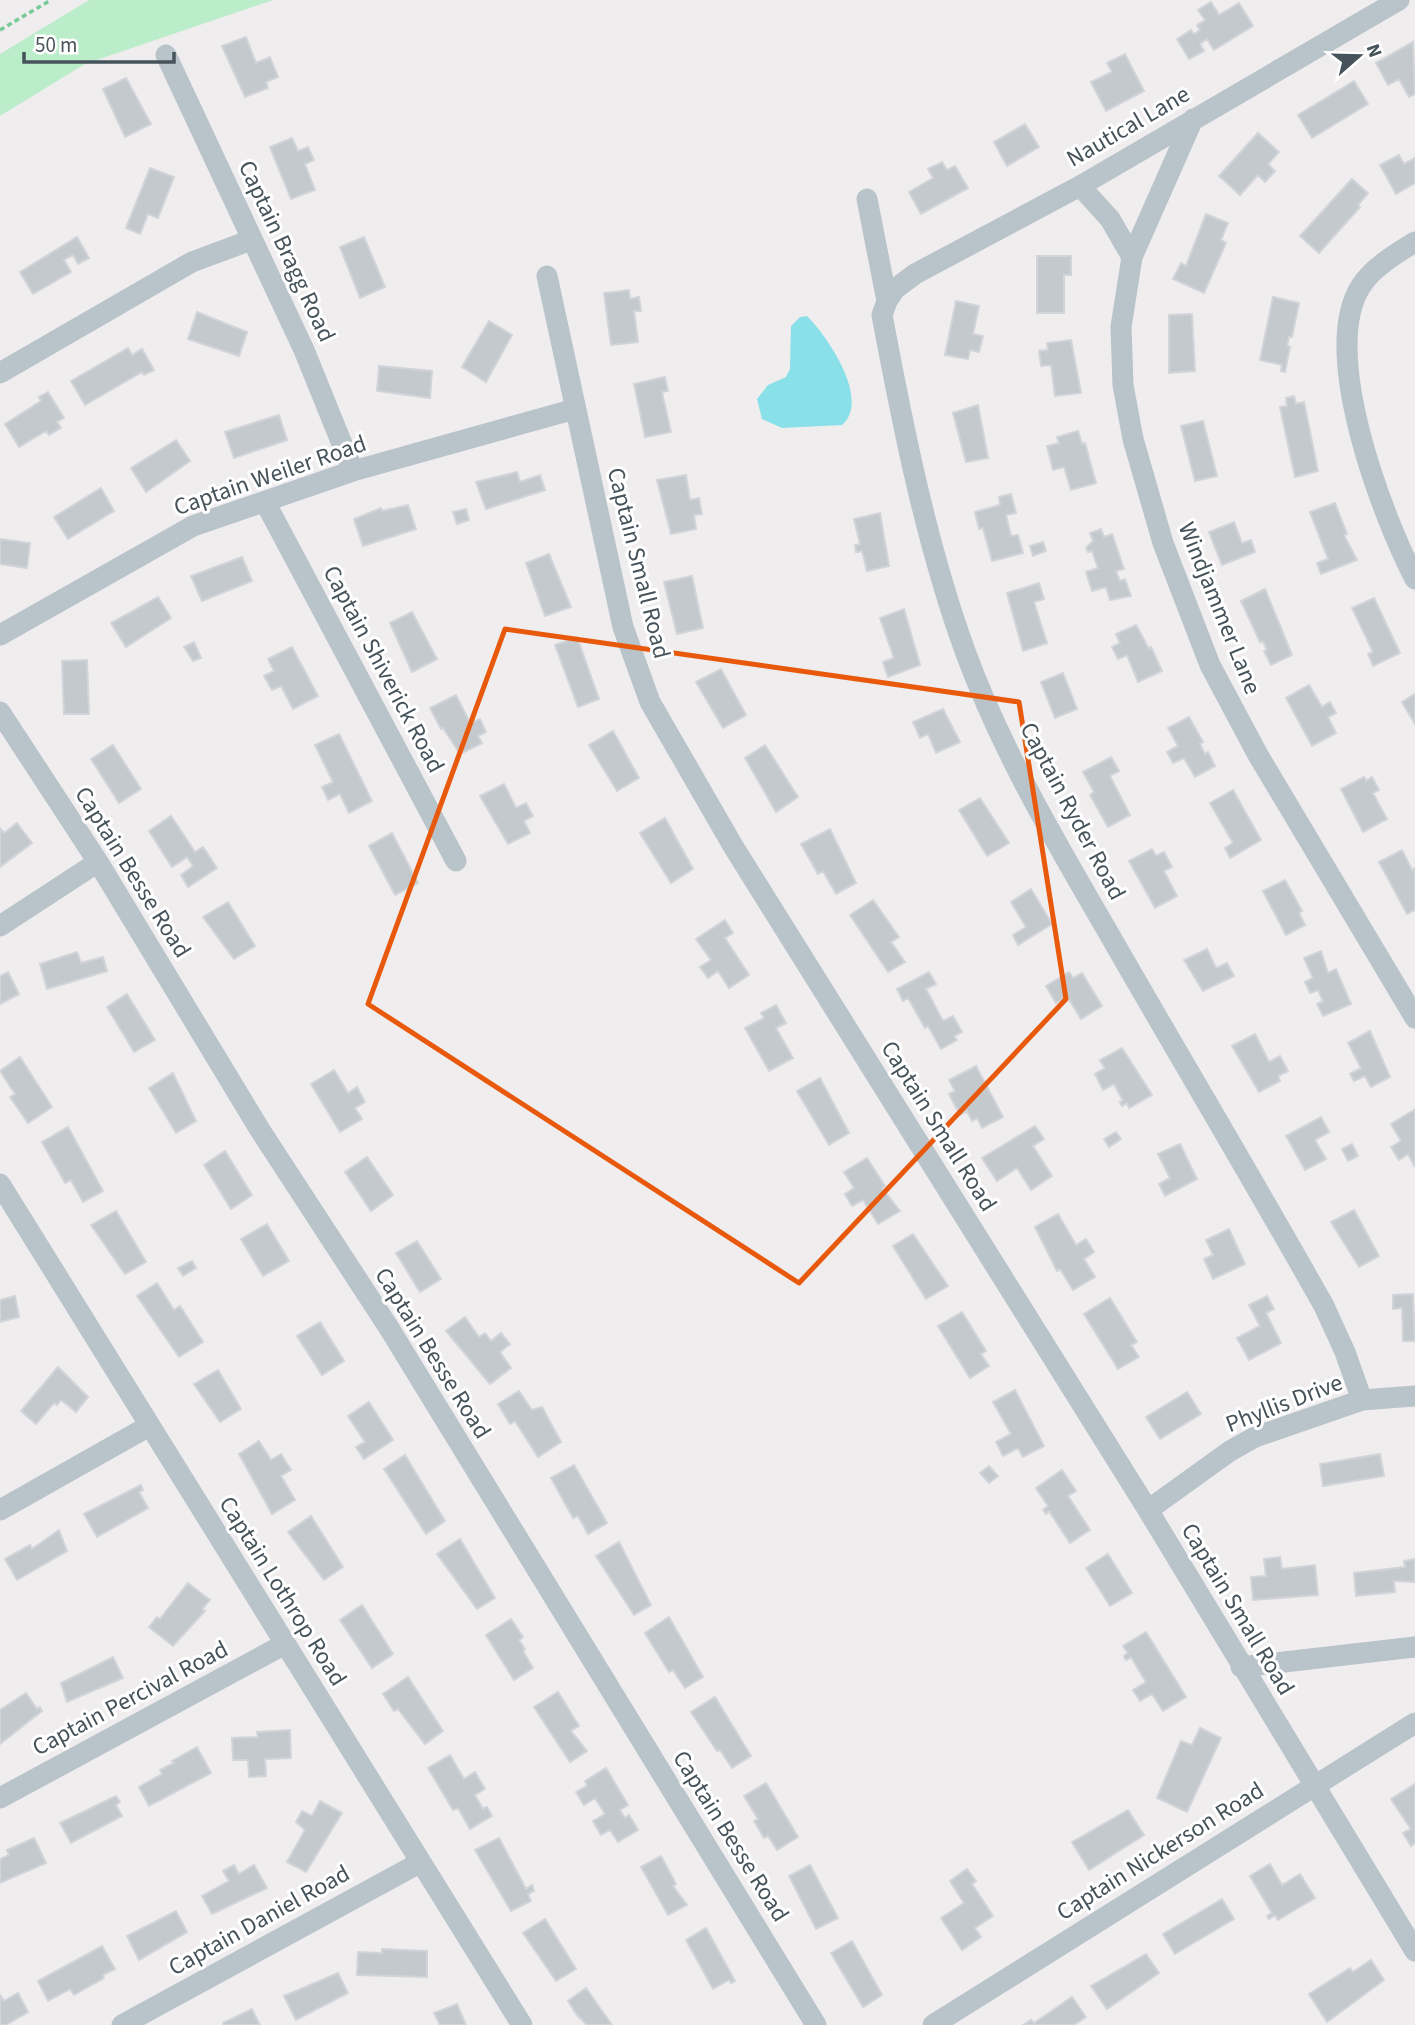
<svg xmlns="http://www.w3.org/2000/svg" width="1415" height="2025" font-family="'Source Sans 3',sans-serif">
<rect width="100%" height="100%" fill="#f0edee"/>
<!-- green -->
<path fill="#bcedca" d="M89,0H273L85,64L0,116V54Z"/>
<!-- water -->
<path fill="#8ae0e9" d="M807,316C828,337 871,400 842,425L782,428L762,419L757,399L768,385L786,377L790,369L791,326L800,317Z"/>
<!-- building -->
<path fill="#c4c9cd" stroke="#d1d4d9" stroke-width="2" d="M1211,2L1219,15L1239,3L1253,26L1214,50L1207,39L1200,44L1204,51L1189,59L1177,39L1191,30L1194,34L1200,30L1197,25L1205,20L1198,10Z
M246,37L256,63L270,57L278,77L266,82L268,88L245,97L222,46Z
M1413,42L1415,94L1409,97L1399,79L1388,85L1376,63Z
M1125,54L1144,91L1106,111L1091,82L1112,72L1107,63Z
M126,78L151,124L125,137L103,89Z
M1354,81L1368,104L1312,138L1298,115Z
M1025,124L1039,147L1007,166L994,142Z
M1258,133L1279,152L1268,164L1275,171L1265,182L1258,175L1240,195L1219,176Z
M292,138L298,151L308,147L314,160L305,164L315,190L291,199L270,147Z
M1399,155L1404,164L1415,158V183L1396,194L1380,165Z
M942,162L947,170L955,166L968,188L921,214L909,192L933,178L928,169Z
M150,168L174,177L158,218L148,214L140,234L126,228Z
M1352,179L1368,193L1358,205L1360,207L1319,253L1300,236Z
M1206,214L1228,223L1221,240L1226,243L1204,293L1173,279L1181,263L1186,266Z
M77,237L89,258L78,264L73,255L64,260L71,272L33,294L20,272Z
M364,237L385,287L360,298L340,247Z
M1037,256H1071V275H1064V313H1037Z
M629,290L630,299L639,297L641,311H634L638,342L611,345L604,293Z
M1273,297L1299,303L1292,337H1289L1287,346L1290,347L1285,372L1281,371L1282,365L1260,360Z
M956,301L979,306L973,334L983,336L979,352L970,350L968,359L945,355Z
M197,312L247,332L239,356L188,339Z
M1192,314L1195,371L1169,373V315Z
M489,321L512,335L486,382L462,367Z
M1071,340L1081,393L1055,396L1051,365L1041,366L1039,351L1048,350L1047,343Z
M128,348L132,355L142,349L154,370L144,375L142,372L85,405L71,381Z
M379,366L432,371L430,398L377,391Z
M665,377L668,391L662,392L671,432L645,437L634,384Z
M48,392L64,418L57,422L61,428L49,435L46,431L19,447L5,424L41,401L39,397Z
M1294,396L1296,404L1304,402L1318,471L1295,477L1280,407L1287,406L1286,398Z
M978,405L988,458L966,462L953,413Z
M279,415L287,440L234,458L225,432Z
M1203,421L1217,476L1195,481L1181,426Z
M1078,431L1082,444L1085,443L1096,483L1071,490L1064,467L1053,470L1047,446L1059,443L1057,437Z
M176,440L190,461L146,492L131,468Z
M517,472L520,482L540,475L545,490L486,509L476,482Z
M686,475L690,500L699,498L702,514L694,515L696,529L671,534L657,480Z
M101,488L114,511L68,539L54,517Z
M1011,494L1016,513L1006,515L1011,536L1018,535L1023,553L992,561L983,528L979,529L975,512L1000,505L999,497Z
M1335,503L1347,534L1344,535L1357,560L1321,574L1317,563L1328,559L1310,512Z
M408,505L416,529L363,546L354,519L381,508L382,511Z
M466,509L469,520L457,524L453,512Z
M880,513L889,566L867,571L862,551L856,552L855,545L860,544L854,519Z
M1234,522L1242,543L1251,540L1255,552L1222,565L1209,532Z
M1101,529L1104,537L1112,534L1124,569L1116,571L1120,581L1125,579L1131,596L1110,600L1106,587L1092,591L1086,572L1098,568L1092,551L1088,552L1086,548L1093,541L1090,533Z
M0,539L30,543L27,568L0,564Z
M1043,542L1046,551L1033,556L1030,546Z
M549,554L571,607L545,616L526,563Z
M242,557L252,581L202,601L191,576Z
M692,576L703,628L677,634L664,582Z
M1039,583L1044,599L1034,602L1047,643L1023,651L1007,593Z
M1265,589L1292,655L1271,665L1264,651L1267,650L1263,641L1260,642L1241,601Z
M158,597L171,618L126,647L111,623Z
M1374,598L1400,653L1373,666L1368,654L1373,652L1352,608Z
M904,609L920,665L888,677L883,662L894,658L880,618Z
M412,612L437,659L412,672L390,623Z
M1136,625L1149,649L1151,647L1162,671L1138,682L1127,655L1118,659L1112,647L1120,643L1116,634Z
M577,637L599,699L578,707L555,645Z
M194,642L201,658L193,661L184,647Z
M292,647L318,696L293,709L281,686L272,690L264,676L274,671L268,659Z
M87,660L89,714H64L62,661Z
M721,669L746,715L723,728L696,682Z
M1063,673L1077,709L1055,718L1041,682Z
M1309,685L1322,707L1330,702L1336,713L1328,717L1336,733L1312,746L1286,698Z
M1415,694V724L1402,702Z
M456,695L470,723L480,719L486,732L478,736L482,743L460,754L443,728L441,729L430,708Z
M943,709L960,742L936,753L928,734L920,738L913,722Z
M1189,717L1203,742L1200,744L1205,754L1208,752L1215,766L1195,777L1184,758L1173,763L1167,752L1178,746L1168,728Z
M613,731L639,778L617,791L589,745Z
M339,734L372,801L349,813L340,794L328,800L322,787L333,782L315,745Z
M113,745L141,789L119,803L91,759Z
M765,745L798,797L776,812L745,758Z
M1111,757L1119,771L1110,776L1130,815L1108,827L1090,795L1094,792L1083,772Z
M1364,777L1366,781L1372,777L1379,790L1373,793L1387,819L1363,832L1341,789Z
M504,784L516,808L526,803L533,816L524,821L530,833L508,844L480,796Z
M1233,790L1261,840L1230,858L1225,848L1233,843L1210,803Z
M980,798L1009,843L987,856L959,810Z
M171,816L195,852L203,847L217,868L188,887L181,875L193,866L187,857L172,867L149,831Z
M665,818L693,869L671,883L640,833Z
M17,823L32,843L0,867V828L4,833Z
M830,829L856,883L836,894L823,871L818,874L801,844Z
M392,833L418,883L395,895L369,846Z
M1152,849L1156,856L1164,852L1172,867L1164,871L1177,896L1155,908L1129,861Z
M1402,850L1412,870L1415,868V910L1407,914L1379,862Z
M1285,880L1302,911L1299,913L1305,925L1286,935L1263,891Z
M1031,889L1052,924L1018,945L1013,935L1026,927L1011,902Z
M873,900L899,937L891,942L905,962L888,972L850,915Z
M228,902L255,946L234,959L203,917Z
M725,920L733,933L725,938L749,975L729,988L718,971L708,978L700,967L711,960L696,939Z
M1207,949L1216,968L1227,963L1234,976L1203,991L1184,960Z
M1321,951L1328,973L1336,969L1351,1004L1323,1016L1317,1004L1323,1001L1318,990L1310,993L1305,982L1313,978L1304,958Z
M77,952L81,963L103,957L107,971L47,989L40,964Z
M8,972L19,994L0,1004V976Z
M929,972L936,984L926,989L943,1021L953,1016L962,1032L954,1036L957,1040L941,1049L928,1026L925,1028L908,998L903,1001L897,989Z
M1069,972L1073,978L1082,973L1102,1006L1081,1019L1067,996L1056,1003L1046,986Z
M127,994L155,1040L134,1052L107,1007Z
M776,1005L786,1023L776,1028L793,1058L769,1071L745,1028L764,1018L761,1013Z
M1370,1031L1390,1077L1371,1087L1365,1076L1354,1081L1350,1074L1361,1068L1348,1043Z
M1255,1034L1269,1062L1280,1056L1288,1071L1278,1076L1280,1081L1259,1092L1232,1046Z
M1122,1048L1152,1095L1129,1108L1127,1103L1122,1106L1120,1102L1123,1101L1114,1084L1103,1090L1095,1074L1105,1068L1100,1060Z
M20,1057L52,1107L28,1123L10,1097L15,1094L0,1071Z
M976,1066L1003,1117L982,1128L977,1118L972,1121L967,1111L960,1115L949,1094L955,1091L949,1080Z
M334,1070L348,1093L357,1087L365,1102L355,1108L362,1119L340,1132L311,1084Z
M173,1073L196,1121L176,1133L149,1088Z
M820,1078L849,1133L829,1145L797,1091Z
M1414,1110L1415,1113V1167L1408,1154L1399,1160L1391,1147L1401,1141L1391,1124Z
M1321,1117L1329,1132L1315,1140L1326,1159L1305,1170L1286,1136Z
M1035,1126L1044,1139L1033,1146L1052,1176L1031,1190L1017,1168L997,1181L982,1158Z
M68,1127L103,1191L83,1202L71,1180L65,1183L42,1142Z
M1116,1132L1121,1139L1109,1147L1104,1139Z
M1180,1144L1197,1179L1165,1196L1159,1184L1170,1178L1158,1154Z
M1352,1144L1358,1156L1348,1161L1342,1149Z
M225,1151L252,1195L231,1209L204,1165Z
M367,1157L393,1195L371,1211L345,1172Z
M867,1158L885,1186L882,1188L900,1211L878,1224L863,1200L852,1206L845,1194L854,1188L844,1172Z
M1354,1210L1379,1256L1359,1267L1331,1222Z
M116,1211L146,1262L125,1274L91,1225Z
M1058,1214L1076,1245L1086,1239L1094,1252L1084,1259L1095,1277L1073,1290L1060,1269L1057,1271L1035,1227Z
M267,1224L289,1261L263,1276L241,1239Z
M1229,1229L1245,1264L1213,1279L1204,1259L1213,1255L1206,1240Z
M913,1234L948,1286L926,1299L893,1246Z
M417,1241L441,1279L420,1292L396,1253Z
M192,1261L196,1268L183,1276L178,1268Z
M157,1283L174,1310L180,1306L203,1342L179,1357L137,1296Z
M1413,1294L1415,1341H1403L1402,1308L1393,1309V1295Z
M15,1296L19,1317L0,1322V1300Z
M1267,1296L1274,1309L1266,1313L1281,1343L1249,1360L1237,1338L1260,1326L1249,1305Z
M1110,1298L1137,1342L1131,1345L1139,1357L1118,1369L1084,1314Z
M962,1312L986,1351L981,1354L989,1366L970,1378L938,1326Z
M465,1317L479,1337L485,1333L491,1341L501,1333L510,1344L500,1352L511,1368L490,1384L446,1331Z
M320,1322L344,1361L322,1375L297,1336Z
M58,1367L88,1397L76,1412L61,1400L57,1405L54,1403L36,1424L21,1411Z
M218,1370L241,1409L220,1422L194,1384Z
M1015,1390L1044,1446L1023,1457L1018,1448L1003,1456L996,1442L1011,1434L993,1402Z
M519,1391L532,1410L542,1407L561,1442L538,1457L515,1421L510,1424L498,1404Z
M1187,1392L1201,1414L1160,1439L1146,1417Z
M369,1402L393,1440L364,1459L356,1447L365,1442L348,1416Z
M259,1441L271,1460L281,1454L291,1470L281,1476L295,1500L272,1514L239,1454Z
M1380,1454L1384,1476L1323,1486L1320,1464Z
M405,1455L445,1521L426,1534L384,1469Z
M574,1465L607,1523L588,1534L578,1516L573,1518L551,1478Z
M989,1466L998,1476L989,1483L980,1473Z
M1062,1470L1076,1491L1068,1496L1090,1530L1070,1543L1049,1511L1046,1514L1043,1510L1048,1506L1036,1488Z
M141,1485L143,1490L139,1492L148,1508L97,1537L84,1514Z
M311,1516L343,1567L324,1580L288,1532Z
M59,1530L67,1551L17,1580L5,1559L30,1545L32,1549Z
M460,1539L495,1598L477,1609L437,1554Z
M619,1542L651,1605L634,1615L596,1556Z
M1108,1554L1132,1593L1110,1606L1086,1568Z
M1280,1557L1282,1569L1315,1565L1318,1595L1253,1600L1251,1577L1266,1576L1264,1559Z
M1415,1559V1582L1394,1581L1395,1592L1356,1596L1354,1573L1405,1567L1404,1561Z
M188,1583L210,1600L202,1609L205,1611L173,1646L149,1627L157,1617L160,1619Z
M362,1605L393,1654L372,1668L340,1620Z
M669,1617L703,1677L685,1688L673,1670L669,1672L645,1633Z
M511,1619L523,1637L519,1640L525,1649L523,1651L533,1668L514,1680L486,1635Z
M1146,1632L1186,1697L1163,1711L1152,1694L1140,1701L1133,1690L1146,1682L1131,1657L1126,1660L1124,1656L1128,1653L1123,1646Z
M113,1657L123,1678L67,1702L61,1683Z
M408,1677L443,1731L425,1744L398,1709L394,1711L383,1694Z
M558,1692L579,1726L571,1731L587,1751L570,1762L534,1707Z
M26,1693L37,1709L40,1707L42,1711L0,1744V1710Z
M715,1697L751,1756L732,1768L720,1750L717,1751L691,1712Z
M1200,1728L1221,1738L1187,1812L1157,1798L1181,1741L1192,1745Z
M290,1730L291,1758L265,1759L266,1776L249,1777L248,1760H233L232,1738L258,1737L257,1732Z
M197,1747L211,1773L149,1806L139,1787L162,1774L160,1770L174,1763L172,1761Z
M450,1755L464,1779L475,1772L485,1789L475,1795L483,1809L487,1807L492,1816L470,1829L458,1808L453,1810L428,1768Z
M606,1768L628,1805L620,1810L625,1818L629,1815L638,1830L618,1842L610,1830L601,1835L593,1821L605,1814L595,1798L584,1805L576,1792L587,1786L585,1781Z
M766,1783L798,1837L777,1850L768,1836L764,1838L754,1821L758,1819L744,1796Z
M1415,1784V1843L1411,1846L1403,1833L1411,1829L1391,1799Z
M116,1796L120,1802L116,1805L122,1816L71,1843L60,1823Z
M320,1801L342,1813L306,1872L287,1862L305,1830L296,1822L302,1811L312,1816Z
M1128,1810L1144,1835L1089,1870L1072,1842Z
M34,1838L46,1863L0,1883V1859L9,1855L7,1850Z
M499,1838L526,1889L532,1885L534,1891L528,1894L531,1901L511,1911L475,1850Z
M661,1856L676,1884L673,1886L687,1905L668,1915L641,1867Z
M1270,1864L1282,1885L1300,1874L1315,1898L1278,1920L1275,1915L1269,1919L1267,1916L1272,1913L1250,1876Z
M234,1865L239,1874L254,1865L267,1888L212,1914L202,1896L229,1881L223,1871Z
M810,1865L838,1918L816,1929L789,1876Z
M967,1869L976,1881L972,1884L993,1916L975,1928L981,1937L962,1950L941,1918L964,1903L950,1881Z
M1222,1899L1234,1919L1175,1954L1163,1934Z
M176,1911L187,1932L139,1960L127,1936Z
M545,1919L576,1969L556,1981L523,1933Z
M706,1928L735,1981L731,1983L729,1980L713,1989L686,1940Z
M852,1941L882,1995L863,2007L831,1953Z
M102,1946L115,1969L103,1975L104,1978L74,1995L70,1989L48,2001L38,1981Z
M382,1949L427,1951V1977L357,1975L358,1952L382,1953Z
M1146,1954L1159,1973L1107,2009L1091,1986Z
M1371,1960L1384,1980L1327,2022L1309,1994L1350,1968L1353,1972Z
M338,1973L348,1993L296,2020L284,1996Z
M586,1988L612,2025H587L577,2015L568,2001Z
M18,1993L28,2012L6,2025H0V1995L4,2001Z
M1072,1997L1086,2017L1074,2025H1023L1031,2020L1034,2023Z
M457,2004L466,2025H440L434,2013Z
M252,2009L260,2025H224L223,2023Z"/>
<g fill="none" stroke-linecap="round" stroke-linejoin="round">
<!-- path -->
<path stroke="#75ca97" stroke-width="3.5" stroke-dasharray="5 3.5" stroke-linecap="butt" d="M0,30L51,0"/>
<!-- street -->
<path stroke="#b9c3ca" stroke-width="21" d="M166,55L304,350L353,471
M1080,186L1110,219L1132,257L1121,327L1123,385L1133,439L1163,543L1210,665L1258,755L1415,1018
M867,199L887,301L882,315C903,427 926,543 965,651C1002,752 1058,846 1112,939C1182,1061 1255,1183 1324,1306L1345,1352L1362,1400
M1415,242C1397,253 1372,268 1361,286C1319,351 1382,515 1415,579
M1132,257L1193,119
M547,276L623,627L650,702L733,846L1148,1510L1415,1951
M887,301L895,289L915,274L1080,186L1399,0
M0,373L192,262L251,240
M265,502L456,861
M0,635L193,526L353,471L575,409
M0,712L98,862L260,1130L389,1328L816,2025
M0,926L98,862
M0,1184L522,2025
M0,1510L149,1426
M1148,1510L1230,1451L1255,1437L1362,1400L1415,1396
M1241,1667L1415,1647
M0,1798L285,1644
M122,2025L421,1862
M933,2025L1415,1723"/>
</g>
<!-- marked area -->
<path fill="none" stroke="#e8590c" stroke-width="5" stroke-linejoin="round" d="M505,629L1019,702L1066,999L799,1283L368,1004Z"/>
<g text-anchor="middle" stroke-width="6" stroke-linejoin="round" paint-order="stroke">
<!-- street labels -->
<g font-size="24" fill="#46535a" stroke="#fff">
<text transform="translate(1128 126) rotate(-30)" y="8">Nautical Lane</text>
<text transform="translate(287 251) rotate(65)" y="8">Captain Bragg Road</text>
<text transform="translate(270 475) rotate(-19)" y="8">Captain Weiler Road</text>
<text transform="translate(639 563) rotate(76)" y="8">Captain Small Road</text>
<text transform="translate(1220 608) rotate(68)" y="8">Windjammer Lane</text>
<text transform="translate(384 669) rotate(62)" y="8">Captain Shiverick Road</text>
<text transform="translate(1073 811) rotate(62)" y="8">Captain Ryder Road</text>
<text transform="translate(133 872) rotate(58)" y="8">Captain Besse Road</text>
<text transform="translate(939 1126) rotate(58)" y="8">Captain Small Road</text>
<text transform="translate(433 1353) rotate(58)" y="8">Captain Besse Road</text>
<text transform="translate(1284 1403) rotate(-21)" y="8">Phyllis Drive</text>
<text transform="translate(283 1591) rotate(58)" y="8">Captain Lothrop Road</text>
<text transform="translate(1238 1609) rotate(59)" y="8">Captain Small Road</text>
<text transform="translate(130 1698) rotate(-28)" y="8">Captain Percival Road</text>
<text transform="translate(731 1836) rotate(58)" y="8">Captain Besse Road</text>
<text transform="translate(1160 1851) rotate(-32)" y="8">Captain Nickerson Road</text>
<text transform="translate(259 1920) rotate(-29)" y="8">Captain Daniel Road</text>
</g>
</g>
<!-- north arrow -->
<g transform="translate(1359 56) rotate(70)" stroke="#ffffff" stroke-width="5" paint-order="stroke">
<path d="M0-5L12 26L0 18L-12 26Z" fill="#46535a"/>
<text y="-10" font-size="19" font-weight="bold" text-anchor="middle" fill="#46535a">N</text>
</g>
<!-- scale -->
<path d="M24 52v10h150v-10" fill="none" stroke="#46535a" stroke-width="3.5"/>
<text x="35" y="52" font-size="21" fill="#46535a" stroke="#ffffff" stroke-width="5" paint-order="stroke">50 m</text>
</svg>
